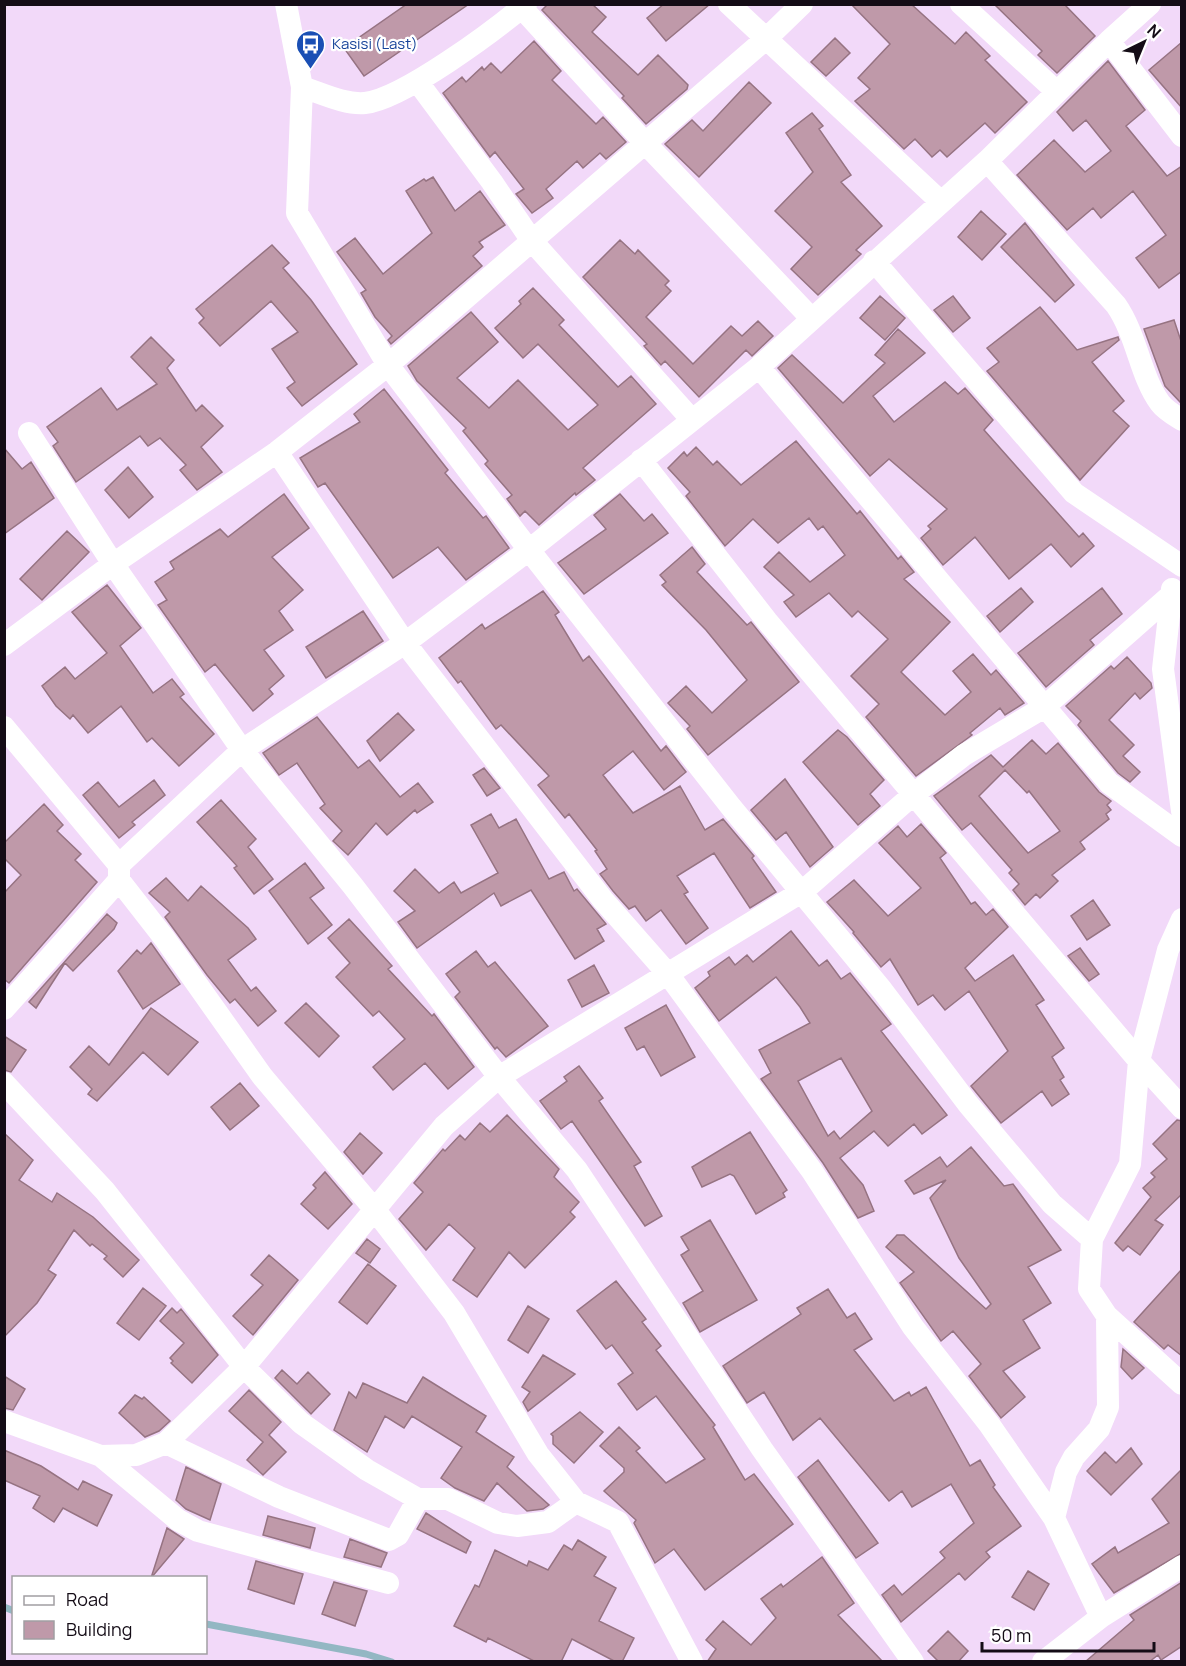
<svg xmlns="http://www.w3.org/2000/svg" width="1186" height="1666" font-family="Manrope,sans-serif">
<rect width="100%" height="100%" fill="#f2d9f9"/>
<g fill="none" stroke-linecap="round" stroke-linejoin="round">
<!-- stream -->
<path stroke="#93b7c3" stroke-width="7" d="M4,1607L14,1611
M206,1624L366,1654L392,1662"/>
</g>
<!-- building -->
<path fill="#bf99a9" stroke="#967382" stroke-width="1.5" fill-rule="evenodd" d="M407,4H469L364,76L344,48Z
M548,4H592L606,17L592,32L638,75L658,55L688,85L687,89L646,124L622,98L624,96L542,10Z
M664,4H710L666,41L647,18Z
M851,4H911L955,44L966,32L990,56L985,60L1027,102L995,133L985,123L947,157L940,150L932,157L915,139L904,149L855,101L870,89L858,78L890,44Z
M994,4H1064L1095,36L1057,73L1038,55L1042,51Z
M835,38L850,53L826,76L811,62Z
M534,41L561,71L552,80L596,124L603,117L626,142L606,159L600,153L583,168L577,161L546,189L553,198L532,213L516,194L524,189L495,152L490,157L443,93L462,77L466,82L482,67L484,70L491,63L501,73Z
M1182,42V108L1149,70Z
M1108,61L1145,110L1126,126L1167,176L1182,166V271L1159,288L1136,258L1166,235L1133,191L1101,218L1093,208L1067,230L1017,175L1054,140L1085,172L1111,151L1086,120L1073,131L1057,112Z
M749,82L771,103L699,177L665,144L692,120L703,131Z
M812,113L823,126L819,129L851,175L841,182L882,226L856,250L861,254L818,295L791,269L812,247L775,211L813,172L786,133Z
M433,177L455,211L480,191L505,225L479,242L483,247L473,256L482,266L391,344L388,340L392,336L375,317L361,293L366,290L337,252L355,238L383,274L432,233L406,191L424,179L426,181Z
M981,211L1006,234L982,260L958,237Z
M1025,223L1074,285L1055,302L1001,247Z
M620,240L635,254L638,250L669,281L665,285L671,291L646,317L693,364L731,326L742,336L758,321L773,336L752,356L746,350L699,397L665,361L661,365L644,346L647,344L583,277Z
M272,245L289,263L283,268L311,300L357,364L302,406L287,388L295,382L272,349L298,332L271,301L220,346L199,323L204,318L196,309Z
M533,288L564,320L559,325L618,387L631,376L656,404L583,468L595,480L576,495L575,493L539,525L525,511L520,516L507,499L512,495L485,464L488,461L463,431L466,428L417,381L408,366L471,312L498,342L457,378L489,408L518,380L568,430L598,405L538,344L523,358L495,328L521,304L519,301Z
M880,296L905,318L885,340L860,318Z
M953,296L970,318L953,332L934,310Z
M1040,307L1077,350L1118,337L1119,340L1092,362L1124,401L1113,411L1129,426L1080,480L987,371L999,362L987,348Z
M1174,320L1182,344V404L1165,386L1144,329Z
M898,329L925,353L873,396L894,422L945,382L958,394L965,388L993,420L984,430L1079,537L1083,533L1094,546L1071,567L1051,544L1009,579L975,537L943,565L921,538L931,529L928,526L947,509L889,459L870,476L778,368L792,355L843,403L885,363L875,355Z
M151,337L174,360L167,368L196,411L202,405L223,426L201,447L222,472L197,490L180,470L186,465L160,438L148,446L140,436L76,482L53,446L58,442L47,427L101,388L117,410L157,384L131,357Z
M384,389L448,470L445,473L483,518L486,516L509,548L466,580L438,547L393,578L325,483L318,487L300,458L360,422L354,414Z
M796,441L857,514L860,511L898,559L901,556L914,572L904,579L950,622L901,672L945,715L971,692L953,671L973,654L991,675L996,670L1024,703L1005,715L1000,708L970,733L972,735L916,776L866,717L879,704L851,676L888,639L858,611L852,617L829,593L796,617L784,602L794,595L764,567L779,552L810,582L845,555L823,526L818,530L809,518L778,543L753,519L725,546L686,496L690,492L668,468L684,452L687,456L696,447L713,465L717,461L741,485Z
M4,448L22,469L31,462L54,498L4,534Z
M128,467L153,497L129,518L105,490Z
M284,494L309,528L272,557L303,590L279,611L293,630L264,650L284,676L269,689L273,694L253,711L215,664L205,672L158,605L167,600L155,582L174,569L170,562L220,529L228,537Z
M620,494L644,521L652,514L668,533L584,594L558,563L606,529L594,515Z
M67,531L89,552L42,600L20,579Z
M692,547L705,564L697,572L747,625L751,622L799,682L708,755L687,729L690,726L668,703L686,686L712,713L747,680L706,630L662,585L666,582L660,575Z
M107,585L141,628L120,646L153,693L172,679L184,694L180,697L214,734L179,766L152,738L147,742L121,706L88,733L73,715L70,719L56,706L42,686L65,667L75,679L107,653L72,612Z
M1021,588L1033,602L1000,632L987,616Z
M1102,588L1122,614L1090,640L1094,645L1046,687L1018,653Z
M543,591L559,612L555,615L583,661L589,656L661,751L666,746L686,772L664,790L633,751L603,775L633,813L680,786L705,830L723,819L754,856L752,858L776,892L750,908L714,853L677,876L688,892L684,894L708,928L686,944L661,910L646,921L635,906L629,909L613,891L600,874L607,869L595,851L597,850L569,814L565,818L538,785L549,776L501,725L496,729L461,681L458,683L439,658L482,624L485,629Z
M363,611L383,641L326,678L306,647Z
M1127,657L1151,683L1152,688L1140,699L1135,693L1109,720L1134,745L1123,756L1140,772L1130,782L1118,773L1078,725L1081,721L1066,706L1111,666L1114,669Z
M398,713L414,730L380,761L367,741Z
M317,717L358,768L369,760L400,797L418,783L433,802L417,813L415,810L387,835L376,823L348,855L333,841L342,831L320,808L325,804L297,763L279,775L263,753Z
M838,730L847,737L884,780L870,794L880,806L858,825L803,762Z
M1032,740L1046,754L1058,743L1099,792L1111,801L1107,805L1111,810L1106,814L1109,819L1080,842L1085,849L1052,875L1058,881L1040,898L1036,894L1025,905L1013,890L1019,884L1009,873L1012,870L971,823L962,830L934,796L991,755L1003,767ZM1005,770L1027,793L1029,791L1060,831L1028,853L979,796Z
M484,768L500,788L487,796L473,775Z
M785,779L833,847L810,867L786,832L776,840L751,810Z
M154,780L165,795L132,822L135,825L119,838L83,795L98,782L119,807Z
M221,800L256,839L248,847L273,879L254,894L234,868L237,866L197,822Z
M44,804L63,825L57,831L81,854L75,860L97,882L9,983L4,979V893L21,875L4,858V843Z
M491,814L499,828L516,819L549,879L564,872L574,891L577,889L606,924L597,929L604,941L575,959L531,890L501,906L494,893L417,948L398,922L415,911L394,891L415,869L439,893L454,882L461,893L498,873L471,825Z
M921,824L946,853L940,858L971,904L975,902L986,915L993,909L1008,927L965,968L975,981L1013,955L1044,1000L1036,1005L1064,1048L1052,1057L1064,1077L1060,1080L1069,1094L1052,1106L1042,1091L1001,1123L971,1086L1008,1051L969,991L945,1010L933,995L918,1005L890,959L881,967L853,933L854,932L827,902L854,880L888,916L921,888L879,843L898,826L907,837Z
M305,863L324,888L310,898L332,925L308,944L269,891Z
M166,878L188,901L201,886L248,928L256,939L228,960L251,991L256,987L276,1011L258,1026L235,999L230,1003L207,975L165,917L170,912L149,893Z
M1093,900L1110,925L1087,940L1071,916Z
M107,914L117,923L114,929L73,971L65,963L36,1008L29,1002Z
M349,919L392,966L388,969L432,1016L434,1014L474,1067L448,1089L425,1063L393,1090L373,1067L405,1039L379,1011L373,1016L336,977L350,963L328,938Z
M791,931L819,966L827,960L841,979L850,973L891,1024L881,1031L947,1115L922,1134L914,1124L888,1146L874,1131L840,1158L863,1185L874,1211L858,1218L823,1163L761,1079L771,1073L759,1050L810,1023L800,1007L776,977L719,1021L695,988L710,976L708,972L729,957L735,965L747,955L753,962ZM841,1058L872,1111L840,1139L834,1131L828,1136L798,1081Z
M151,943L180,984L143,1009L118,971L137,950L141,954Z
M1080,948L1099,974L1089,981L1068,956Z
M476,951L488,967L495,962L548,1026L506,1057L497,1047L495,1049L455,997L460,992L446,974Z
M594,965L609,993L582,1007L568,980Z
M306,1003L339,1036L319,1057L285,1023Z
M666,1005L695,1057L661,1076L644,1046L637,1050L625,1028Z
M151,1008L198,1042L168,1075L143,1052L97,1101L88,1094L92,1089L70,1067L89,1046L109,1065Z
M4,1036L26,1050L11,1072L4,1070Z
M579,1066L603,1098L599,1101L641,1162L634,1166L662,1216L645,1226L572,1121L561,1129L540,1101L567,1081L564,1077Z
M240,1083L259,1106L230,1130L211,1107Z
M507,1115L559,1169L554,1177L579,1202L570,1212L575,1217L525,1268L509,1252L477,1297L453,1280L475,1248L449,1224L426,1250L399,1219L423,1192L414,1183L443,1149L445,1151L460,1135L465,1140L480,1123L490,1132Z
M1177,1120L1182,1121V1194L1155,1220L1163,1225L1140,1255L1128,1246L1123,1251L1115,1243L1151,1197L1143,1188L1155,1177L1151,1173L1167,1159L1153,1144Z
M750,1132L787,1190L783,1193L785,1197L756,1214L734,1176L730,1174L702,1187L692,1167Z
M4,1133L33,1160L19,1180L52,1202L57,1193L93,1217L139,1260L123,1277L104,1259L107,1256L92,1244L90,1246L74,1230L48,1270L56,1275L37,1303L4,1337Z
M360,1133L382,1153L363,1174L344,1152Z
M971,1147L1004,1186L1013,1184L1061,1250L1028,1267L1051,1303L1023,1320L1040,1348L1003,1371L1025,1397L1001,1418L969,1376L981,1364L953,1331L941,1341L900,1283L914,1272L886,1247L897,1235H904L986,1309L991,1304L959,1258L930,1198L946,1180L914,1194L905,1181L940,1157L947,1167Z
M325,1172L352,1204L328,1229L301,1204L316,1188L313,1185Z
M710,1220L757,1300L700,1332L683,1303L703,1291L681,1255L689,1250L681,1237Z
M367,1239L380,1249L370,1263L356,1253Z
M269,1255L298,1280L253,1335L233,1316L263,1285L251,1275Z
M368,1264L396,1286L367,1324L339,1302Z
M1182,1269V1356L1168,1345L1164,1349L1134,1322Z
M616,1281L646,1319L642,1322L661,1346L656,1350L715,1425L713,1427L745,1480L754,1474L793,1524L705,1590L674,1549L655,1563L634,1523L636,1520L604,1491L624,1472V1468L600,1446L619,1427L640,1448L636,1451L666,1483L705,1459L656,1396L637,1410L618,1384L633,1373L612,1345L606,1349L577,1311Z
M143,1288L166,1306L139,1340L117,1323Z
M828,1289L847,1318L855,1313L872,1339L854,1350L894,1401L909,1392L911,1396L926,1387L970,1466L980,1460L995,1485L993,1487L1021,1526L986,1552L990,1557L965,1580L959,1573L901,1622L882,1595L894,1585L902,1595L945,1558L940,1552L974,1523L951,1484L912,1507L902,1491L889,1501L820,1418L793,1440L764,1392L747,1403L723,1366L801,1314L797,1308Z
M528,1306L549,1319L528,1353L508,1340Z
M172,1308L177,1313L181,1309L218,1355L192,1383L171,1363L173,1361L170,1358L184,1343L160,1321Z
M1123,1349L1144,1368L1132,1379L1121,1367Z
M543,1355L575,1374L528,1411L523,1402L530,1392L522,1387Z
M282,1370L297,1384L308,1372L330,1394L311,1414L275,1378Z
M4,1376L25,1389L13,1410L4,1408Z
M423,1377L486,1416L476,1432L514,1457L507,1467L549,1505L543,1509L527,1511L497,1483L484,1501L455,1488L441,1478L462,1447L412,1416L404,1428L385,1416L367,1452L334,1430L349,1392L356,1398L363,1383L407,1403Z
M249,1390L281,1422L269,1435L286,1452L263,1475L247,1460L263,1442L229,1411Z
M135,1395L142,1399L144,1397L170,1421L159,1431L145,1437L119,1413Z
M580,1412L603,1432L574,1463L553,1444V1436L551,1434Z
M1131,1448L1142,1464L1111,1495L1087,1471L1105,1452L1116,1463Z
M4,1450L41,1466L78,1490L83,1481L112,1495L97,1526L63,1508L54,1522L33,1508L40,1496L4,1480Z
M818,1460L878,1543L856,1558L798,1477Z
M186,1467L221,1484L210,1520L186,1509L176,1500Z
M1182,1469V1553L1114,1593L1092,1564L1115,1547L1118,1553L1169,1523L1152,1499Z
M426,1513L471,1542L466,1553L417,1529Z
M268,1516L315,1528L310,1548L263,1535Z
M167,1528L184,1539L151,1578Z
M350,1539L387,1553L381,1567L344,1557Z
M578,1540L606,1557L594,1576L616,1588L599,1621L634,1638L622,1662H616L572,1639L561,1662H536L488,1638L486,1642L454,1626L475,1585L479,1587L495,1550L527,1566L529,1561L548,1570L564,1545L572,1550Z
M822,1557L854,1603L838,1615L883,1662H707L716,1649L706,1640L723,1621L751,1645L776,1618L761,1599L781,1584L783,1587Z
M256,1561L303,1574L294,1604L248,1589Z
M1028,1571L1049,1584L1034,1610L1012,1597Z
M334,1582L367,1591L355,1626L322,1614Z
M1182,1582V1646L1161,1660L1158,1655L1149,1662H1085L1134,1620L1130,1615Z
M948,1631L968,1651L958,1662H939L928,1651Z"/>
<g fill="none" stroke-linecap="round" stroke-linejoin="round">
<!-- street -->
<path stroke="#fff" stroke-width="22" d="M286,4L302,87C321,93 345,105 365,103C403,99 495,30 526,4
M729,4L940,201
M961,4L1057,92
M522,8L645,143L811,318
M1109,41L1182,136
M417,81L492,182L532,241L692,420
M302,87L297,213L388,365L529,550L731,807L882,990L968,1104L1052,1204L1092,1239
M987,161L1116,305C1137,335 1140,376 1160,403C1165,410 1174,415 1182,420
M874,261L1074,493L1182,566
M759,367L1109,783L1182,836
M29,433L113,564L242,750L353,886L499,1077L577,1170L762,1449L913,1662
M277,452L405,643L603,900L668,974L812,1171L913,1327L989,1424L1054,1518L1101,1617
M641,460L767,621L1139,1061L1182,1108
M1172,589L1163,669L1182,811
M4,645L113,564L277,452L388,365L768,37L802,4
M4,727L119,865V880L165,939L262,1076L375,1210L454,1313L538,1454L576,1502L618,1522L692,1662
M119,865L242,750L405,643L529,550L759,367L987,161L1109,41L1150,4
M4,1009L119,880
M4,1083L105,1191L244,1367L301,1423L367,1470L418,1499H448L498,1523L517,1526L548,1522L576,1502
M1107,1316L1182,1384
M4,1421L101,1456L136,1455L166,1443L244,1367L444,1126L499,1077L803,891L914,794L964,755L1043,708L1170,596
M166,1443L279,1497L389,1540L398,1535L418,1499
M101,1456L178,1520L198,1531L388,1583
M1054,1518L1066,1472L1074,1457L1099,1429L1108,1407L1107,1316L1089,1289L1092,1239L1130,1164L1139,1061L1168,950L1182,919
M1043,1662L1101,1617L1182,1566"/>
</g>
<!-- icons -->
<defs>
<symbol id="bus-pin" viewBox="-11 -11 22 30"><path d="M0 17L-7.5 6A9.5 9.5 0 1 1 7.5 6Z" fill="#1a4fb4" stroke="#fff"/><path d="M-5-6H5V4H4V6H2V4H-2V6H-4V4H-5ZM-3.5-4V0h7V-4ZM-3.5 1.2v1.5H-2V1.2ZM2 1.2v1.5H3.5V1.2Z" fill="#fff"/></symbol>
</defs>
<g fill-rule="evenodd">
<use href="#bus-pin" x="294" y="28" width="33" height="45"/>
</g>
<g text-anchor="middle" stroke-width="4.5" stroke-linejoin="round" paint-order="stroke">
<!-- transit labels -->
<g font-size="15" fill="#164399" stroke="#fff" text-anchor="start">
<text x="332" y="49">Kasisi (Last)</text>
</g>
</g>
<!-- border -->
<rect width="1186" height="1666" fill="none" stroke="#140c16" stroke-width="12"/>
<!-- legend -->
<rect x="12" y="1576" width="195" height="78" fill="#ffffff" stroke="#a19ea2" stroke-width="1.5"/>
<rect x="24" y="1596" width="30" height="9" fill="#ffffff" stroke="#a19ea2" stroke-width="1.5"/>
<text x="66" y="1606" font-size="18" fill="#140c16">Road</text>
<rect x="24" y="1621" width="30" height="18" fill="#bf99a9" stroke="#a19ea2" stroke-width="1.5"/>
<text x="66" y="1636" font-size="18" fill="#140c16">Building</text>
<!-- north arrow -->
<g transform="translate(1144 42) rotate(43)" stroke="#ffffff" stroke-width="4.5" paint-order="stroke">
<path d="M0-4.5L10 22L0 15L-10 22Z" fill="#140c16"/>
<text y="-9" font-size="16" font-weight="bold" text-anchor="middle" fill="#140c16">N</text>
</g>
<!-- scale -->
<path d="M982 1642v9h172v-9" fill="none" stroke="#140c16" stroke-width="3"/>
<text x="991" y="1642" font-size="18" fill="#140c16" stroke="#ffffff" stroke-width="4.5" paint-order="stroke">50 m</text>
</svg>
